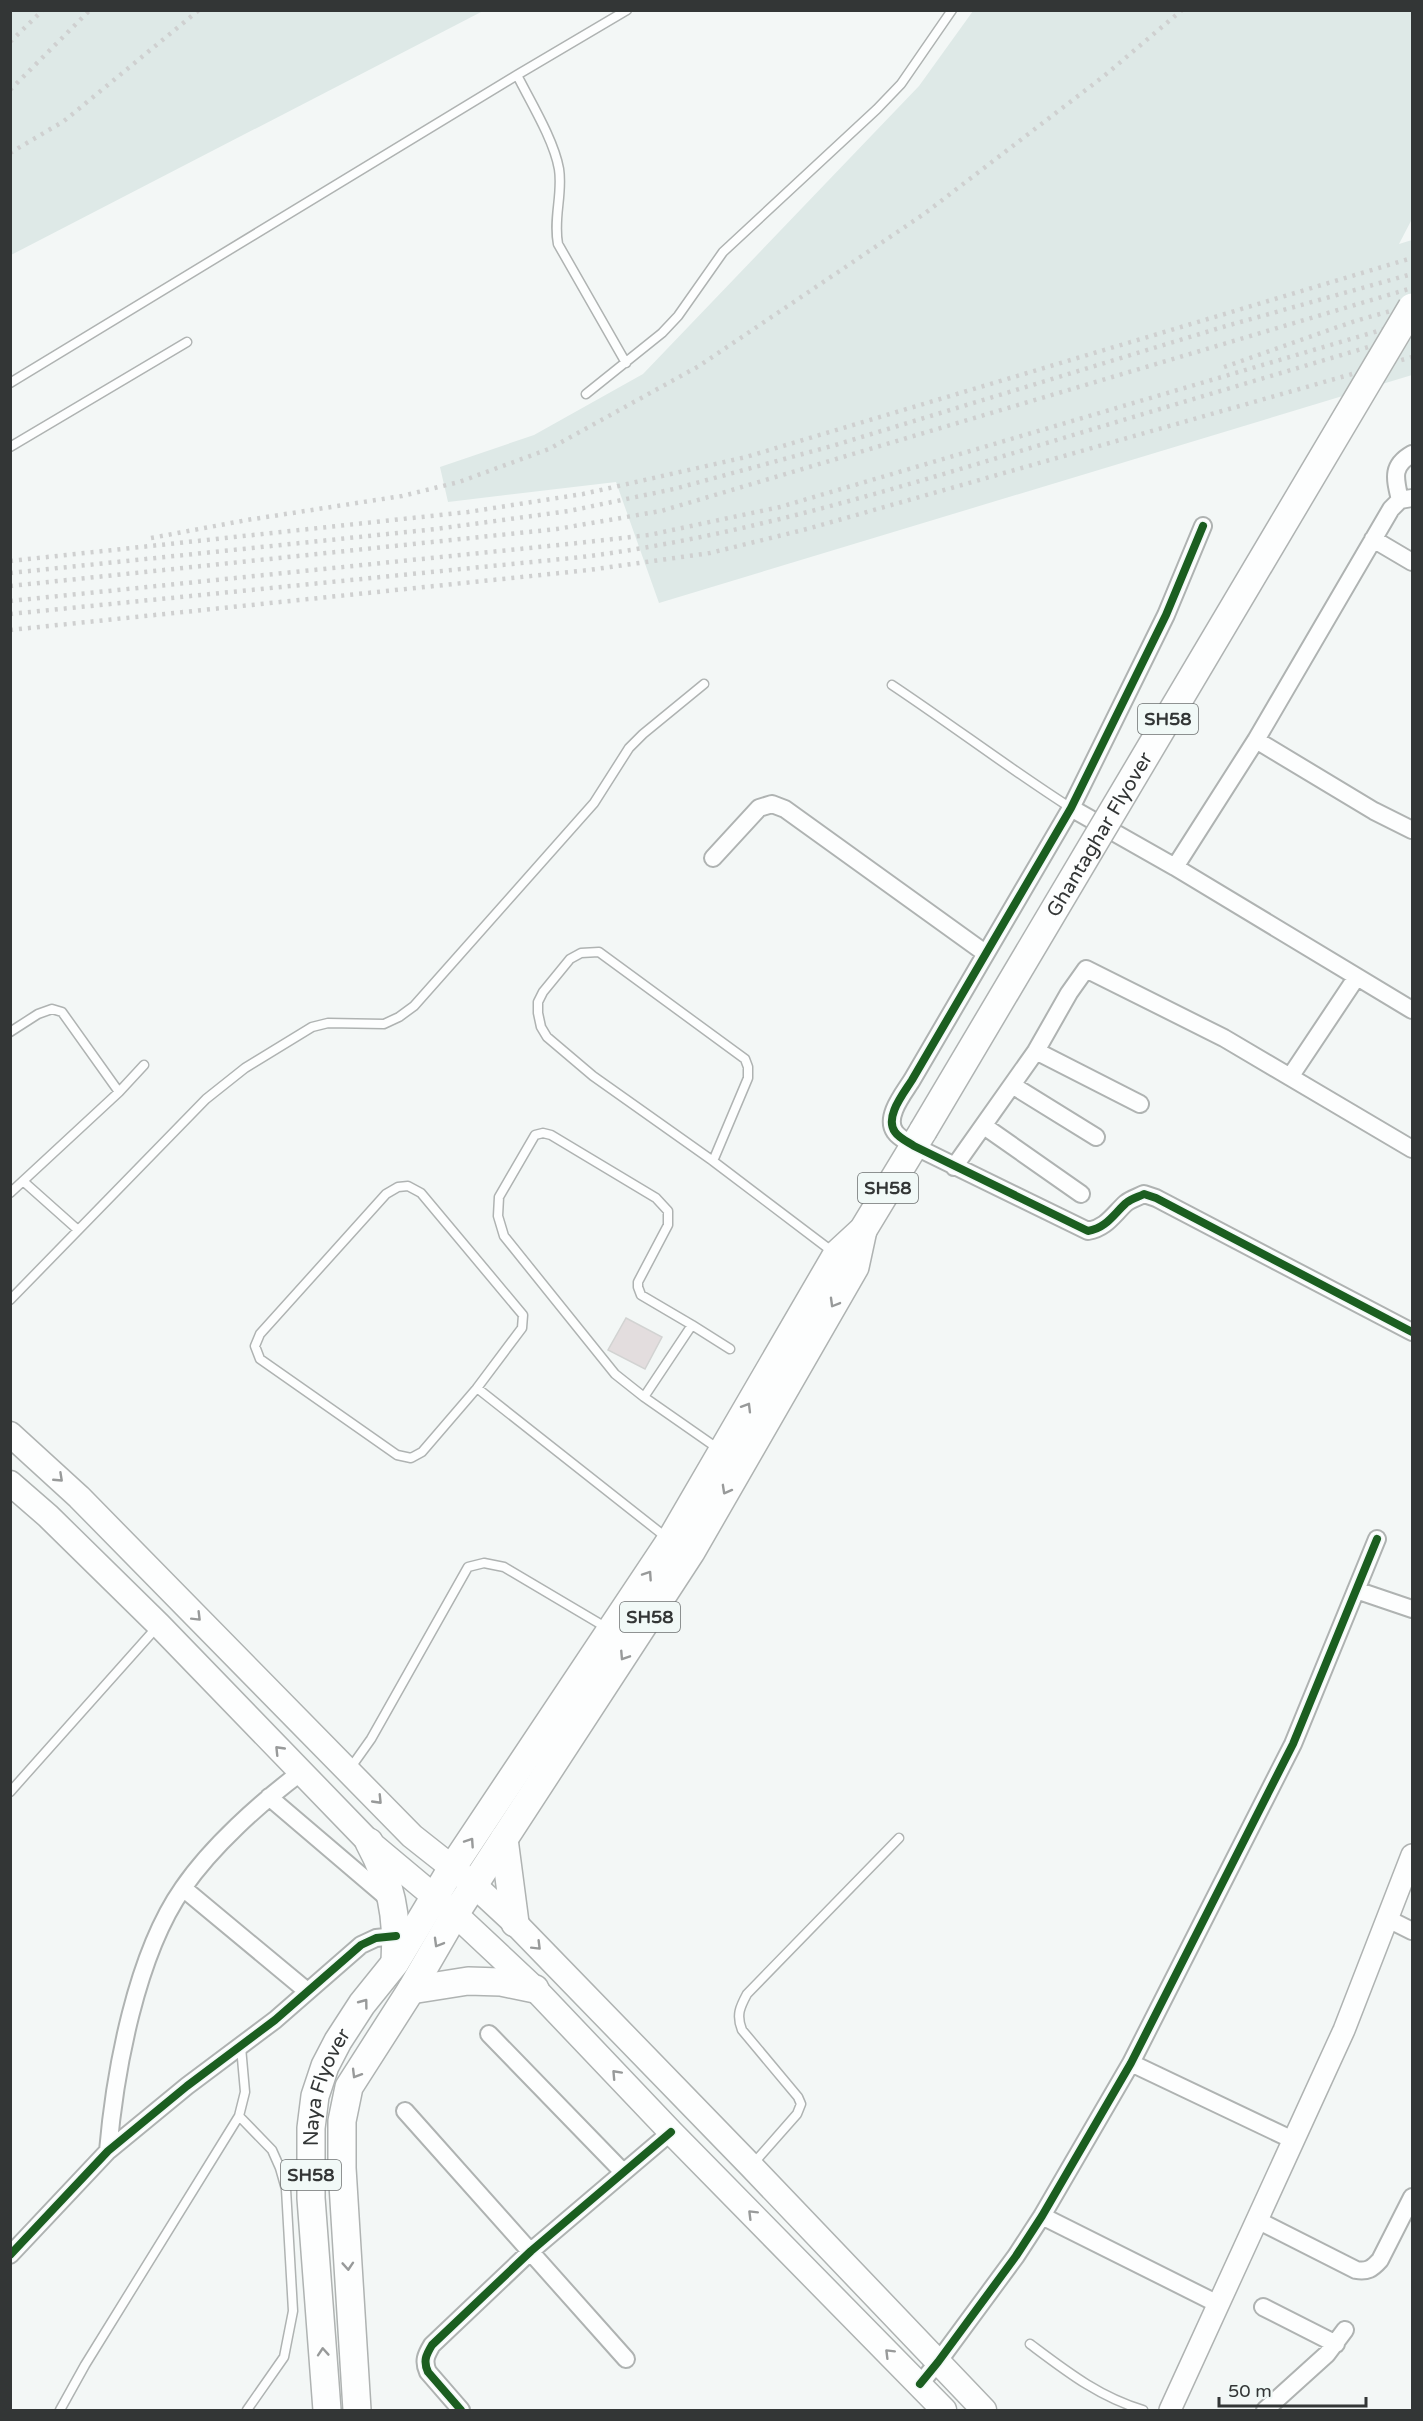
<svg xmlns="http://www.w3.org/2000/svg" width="1423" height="2421" font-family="'Varela Round',sans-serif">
<rect width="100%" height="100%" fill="#f3f7f6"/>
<!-- built -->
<path fill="#dee9e7" d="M11,10H483V11L11,255Z
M973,11H1412V219L1399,244L1412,240V375L659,603L616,482L448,502L440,467L534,435L643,374L919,86Z"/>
<!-- building -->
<path fill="#e3ddde" stroke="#d2d3d2" stroke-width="1.5" d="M626,1318L662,1337L645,1369L608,1350Z"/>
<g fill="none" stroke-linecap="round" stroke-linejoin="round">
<defs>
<path id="service" d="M517,75C530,101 554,140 559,169C563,194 553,218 558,244L626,363
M10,383L517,75L627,10
M586,394L662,333L678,316L723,252L877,109L901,84L952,10
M10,447L187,342
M892,685C952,725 1010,769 1071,808
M10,1032L38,1014L52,1009L62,1012L119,1092
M713,1161L748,1078V1067L745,1059L599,952L581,953L570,959L543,992L538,1002V1013L541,1027L547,1037L593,1076L713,1161L833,1252
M23,1181L78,1230
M408,1186L421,1193L523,1315L522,1328L477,1388L422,1452L411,1458L397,1455L260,1359L255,1346L260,1334L386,1194L398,1187Z
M10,1193L119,1092L144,1065
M10,1300L206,1099L245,1068L312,1027L328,1023L384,1024L399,1017L414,1006L594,803L629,748L643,734L704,684
M692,1325L730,1349
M477,1388L667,1538
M644,1397L692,1325L641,1295L638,1287V1282L668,1225V1211L656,1198L551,1135L543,1133L535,1135L499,1197L498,1216L504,1236L615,1374L644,1397L720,1450
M349,1770L371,1739L468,1567L484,1563L504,1567L607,1628
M10,1792L157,1627
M239,2116L272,2150L280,2168L286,2189L293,2311L284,2357L247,2410
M753,2164L797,2114L801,2104L798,2097L742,2030C736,2015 740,2007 747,1994L899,1838
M1030,2344C1066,2371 1099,2397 1143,2410
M60,2410L85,2365L239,2116L245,2092L241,2047"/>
<path id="minor" d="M1400,500C1395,478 1391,466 1412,454
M1203,526L1166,615L1071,808L912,1080C904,1093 884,1117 895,1132C899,1138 908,1142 914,1146L1088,1231C1106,1228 1113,1215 1126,1203C1131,1199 1138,1197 1144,1194L1156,1198L1412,1332
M1373,539L1412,562
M1256,740L1374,811L1412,830
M1071,808L1175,867L1412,1010
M713,858L759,808L772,804L785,809L985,953
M1175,867L1256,740L1391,509L1400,500L1412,498
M1036,1051L1140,1104
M1290,1077L1356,978
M1012,1085L1096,1137
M984,1126L1081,1194
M954,1167L1036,1051L1069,993L1086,969L1224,1038L1412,1149
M1356,1590L1412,1609
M269,1797L391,1901
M183,1888L307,1991
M1388,1919L1412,1931
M489,2034L623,2172
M1131,2063L1293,2140
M405,2111L626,2359
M108,2151C115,2071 136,1955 183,1888C212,1846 260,1803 300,1773
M1042,2216L1218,2304
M1257,2220L1356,2270C1367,2272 1372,2269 1380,2260L1412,2197
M10,2255L108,2151L187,2086L275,2020L361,1945L376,1938L396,1936
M1263,2307L1336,2344
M920,2384L938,2362L1016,2256L1042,2216L1131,2063L1293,1744L1377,1539
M461,2410L428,2372C423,2361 426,2355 432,2345L531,2251L671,2132
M1265,2410L1327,2354L1345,2330"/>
<path id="tertiary" d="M1170,2410L1344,2030L1412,1855"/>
<path id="secondary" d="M10,1434L79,1497L412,1836L474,1885L515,1923L751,2166L984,2410
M10,1483L48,1516L159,1625L369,1842L455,1914L535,1989L671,2132L944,2410"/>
<g id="primary">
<path d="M504,1839L515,1923"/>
<path d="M369,1842C391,1883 398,1915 395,1962"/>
<path d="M411,1990L468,1981L501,1982L535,1989"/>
<path id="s1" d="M327,2410L311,2198V2128L315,2096L325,2066L338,2041L362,2004L395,1963L452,1868L670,1541L837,1254L863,1230L923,1131"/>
<path d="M357,2410L342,2168V2121L349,2087L411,1990L455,1914L691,1552L855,1267L863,1230"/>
</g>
</defs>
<!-- service casing -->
<use href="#service" stroke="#afb3b2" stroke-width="11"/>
<!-- minor casing -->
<use href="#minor" stroke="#afb3b2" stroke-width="20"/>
<!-- tertiary casing -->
<use href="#tertiary" stroke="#afb3b2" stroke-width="24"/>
<!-- secondary casing -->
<use href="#secondary" stroke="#afb3b2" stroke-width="27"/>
<!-- primary casing -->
<use href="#primary" stroke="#afb3b2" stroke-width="30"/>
<!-- service -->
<use href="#service" stroke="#fdfefe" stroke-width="8"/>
<!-- minor -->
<use href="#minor" stroke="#fdfefe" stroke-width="16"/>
<!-- tertiary -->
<use href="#tertiary" stroke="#fdfefe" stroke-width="21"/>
<!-- secondary -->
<use href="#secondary" stroke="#fdfefe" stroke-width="24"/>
<!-- primary -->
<use href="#primary" stroke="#fdfefe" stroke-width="27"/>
<!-- rail -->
<path stroke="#cfd0d0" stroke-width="4.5" stroke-dasharray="3 6" stroke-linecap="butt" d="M10,42L43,10
M10,90L90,10
M10,153L64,121L199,10
M1224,367L1355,321L1412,305
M151,538L247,520L402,496L459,482L549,449L699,366L924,214L1104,76L1182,10
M10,561L468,512L583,494L746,457L1412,258
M10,573L436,529L569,511L674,489L832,446L1226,326L1412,274
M10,586L557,529L661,511L1412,288
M10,601L578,543L649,535L780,507L1412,321
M10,614L582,557C731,538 874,495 1017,452C1149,412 1281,373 1412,334
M10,630L589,570L710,553L807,529L1412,357"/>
<defs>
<g id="primary-bridge">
<path id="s2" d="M923,1131L1412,307"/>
</g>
</defs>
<!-- primary-bridge casing -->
<use href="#primary-bridge" stroke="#afb3b2" stroke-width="30" stroke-linecap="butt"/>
<!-- primary-bridge -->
<use href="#primary-bridge" stroke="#fdfefe" stroke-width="27"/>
<defs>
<path id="cycleway" d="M1203,526L1166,615L1071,808L912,1080C904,1093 884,1117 895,1132C899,1138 908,1142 914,1146L1088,1231C1106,1228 1113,1215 1126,1203C1131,1199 1138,1197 1144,1194L1156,1198L1412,1332
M10,2255L108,2151L187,2086L275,2020L361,1945L376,1938L396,1936
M920,2384L938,2362L1016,2256L1042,2216L1131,2063L1293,1744L1377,1539
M461,2410L428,2372C423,2361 426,2355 432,2345L531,2251L671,2132"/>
</defs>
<!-- cycleway casing -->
<use href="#cycleway" stroke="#f1f9f7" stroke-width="11"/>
<!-- cycleway -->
<use href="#cycleway" stroke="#1b5e20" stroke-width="8"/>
</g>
<!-- one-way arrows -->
<defs><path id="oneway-chevron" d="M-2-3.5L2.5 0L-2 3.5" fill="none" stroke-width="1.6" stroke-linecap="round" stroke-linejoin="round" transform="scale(1.5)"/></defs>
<g stroke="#989a9a">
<use href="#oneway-chevron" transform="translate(834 1303) rotate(120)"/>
<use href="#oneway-chevron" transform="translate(747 1407) rotate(-59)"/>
<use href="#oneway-chevron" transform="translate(59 1478) rotate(43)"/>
<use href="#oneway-chevron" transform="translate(726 1490) rotate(119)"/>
<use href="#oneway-chevron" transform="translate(648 1575) rotate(-56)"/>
<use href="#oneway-chevron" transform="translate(197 1617) rotate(45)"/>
<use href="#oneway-chevron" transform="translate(624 1656) rotate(123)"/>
<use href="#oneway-chevron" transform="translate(279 1750) rotate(-134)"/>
<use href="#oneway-chevron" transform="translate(378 1800) rotate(46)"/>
<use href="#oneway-chevron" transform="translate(470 1842) rotate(-56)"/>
<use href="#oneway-chevron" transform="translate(438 1943) rotate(120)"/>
<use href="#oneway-chevron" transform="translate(537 1946) rotate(45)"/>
<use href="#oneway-chevron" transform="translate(364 2003) rotate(-53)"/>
<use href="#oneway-chevron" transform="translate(356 2074) rotate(121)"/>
<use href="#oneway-chevron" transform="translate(616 2074) rotate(-133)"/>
<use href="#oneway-chevron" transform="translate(752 2214) rotate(-135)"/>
<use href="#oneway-chevron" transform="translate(348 2266) rotate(86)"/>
<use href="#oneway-chevron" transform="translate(323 2352) rotate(-94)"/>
<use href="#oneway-chevron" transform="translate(889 2353) rotate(-135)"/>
</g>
<g text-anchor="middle" stroke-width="4.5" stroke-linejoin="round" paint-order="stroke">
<!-- shield labels -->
<g fill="#f1f9f7" stroke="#6c7070" stroke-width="1.5">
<rect x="1138" y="704" width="60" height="30" rx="4.5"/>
<rect x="858" y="1173" width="60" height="30" rx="4.5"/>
<rect x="620" y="1602" width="60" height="30" rx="4.5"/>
<rect x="281" y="2160" width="60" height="30" rx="4.5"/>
</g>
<g font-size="18" font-weight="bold" fill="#333636">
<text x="1168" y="725">SH58</text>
<text x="888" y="1194">SH58</text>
<text x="650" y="1623">SH58</text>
<text x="311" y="2181">SH58</text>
</g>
<!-- street labels -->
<g font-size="20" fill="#333636" stroke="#f1f9f7">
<text dy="7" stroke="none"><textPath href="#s2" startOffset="345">Ghantaghar Flyover</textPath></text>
<text dy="7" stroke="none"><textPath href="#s1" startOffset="326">Naya Flyover</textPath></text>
</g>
</g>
<!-- border -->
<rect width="1423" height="2421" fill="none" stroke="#333636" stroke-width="24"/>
<!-- scale -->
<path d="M1219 2397v9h147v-9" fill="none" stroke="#333636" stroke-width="3"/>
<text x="1228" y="2397" font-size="18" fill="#333636" stroke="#f1f9f7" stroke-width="4.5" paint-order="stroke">50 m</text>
</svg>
